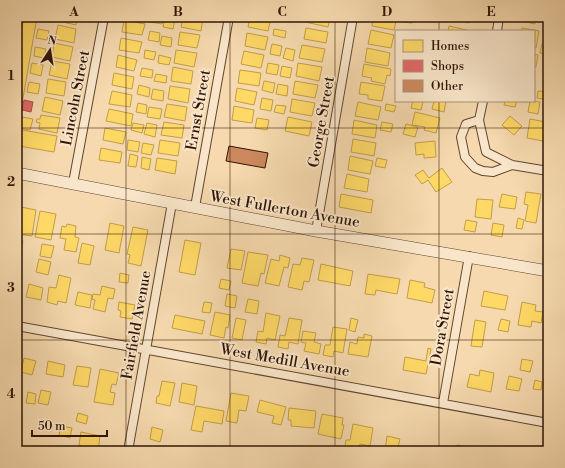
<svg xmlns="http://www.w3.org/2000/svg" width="565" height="468" font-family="'Libre Bodoni',serif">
<rect width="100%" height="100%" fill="#f6d9ae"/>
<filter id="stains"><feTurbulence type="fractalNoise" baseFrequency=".005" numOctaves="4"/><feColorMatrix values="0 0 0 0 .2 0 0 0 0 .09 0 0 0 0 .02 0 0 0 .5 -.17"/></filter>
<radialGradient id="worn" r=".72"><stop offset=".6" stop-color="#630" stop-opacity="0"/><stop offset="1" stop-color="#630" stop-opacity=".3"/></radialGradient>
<!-- homes -->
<path fill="#ffd966" stroke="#c19e49" d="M24,17H37L17,133V56Z
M40,17H52L51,22L39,20Z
M59,17H78L76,25L58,21Z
M151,17H163L162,24L150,22Z
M165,17L175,19L173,29L163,27Z
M183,17L203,18L201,31L181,27Z
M250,17L271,18L268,31L248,27Z
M306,17H330L328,27L305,22Z
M373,17H397L394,30L372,26Z
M404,17H413L412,23L403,22Z
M450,17H470L469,23L456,20L457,18Z
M523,17H536L535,24L522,21Z
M124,20L145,24L142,35L122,32Z
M58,25L76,29L74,43L55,39Z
M449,26L467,30V31H448Z
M306,28L328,32L326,43L304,39Z
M522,28L539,31L536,48L534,47V31H521Z
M38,29L49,31L47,40L36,38Z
M274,29L286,31L285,38L273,35Z
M371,30L394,35L391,48L368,44Z
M150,31L160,33L159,42L148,40Z
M180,32L200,35L197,48L178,45Z
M247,33L268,37L265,50L245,46Z
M162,36L172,38L171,47L160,45Z
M121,38L142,42L139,53L119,50Z
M54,43L73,47L70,61L52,57Z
M272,44L282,46L280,56L270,54Z
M542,44L548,46V55L540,53Z
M302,45L325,49L322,62L299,58Z
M35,47L46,49L44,58L34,56Z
M286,48L295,50L293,61L283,58Z
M367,48L390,53L388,66L365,62Z
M145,50L156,52L154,60L144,58Z
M176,50L197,53L194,67L174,63Z
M244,51L264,55L261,68L241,64Z
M534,54L538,55L536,67L534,66Z
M118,55L137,60L134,71L116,67Z
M159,55L171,58L169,65L158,63Z
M52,61L70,64L67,79L49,75Z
M32,63L43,65L41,76L30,73Z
M268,63L279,65L277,75L266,73Z
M298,63L322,67L319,81L296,76Z
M364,64L391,69L390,76L387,75L385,84L371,81L372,78L362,76Z
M282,66L292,68L290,78L280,76Z
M173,67L193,71L191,84L171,81Z
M142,68L153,70L152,78L140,76Z
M240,70L261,73L259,86L238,83Z
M114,73L134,77L132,89L112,85Z
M156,74L167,76L166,83L154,81Z
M48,79L66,82L64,96L46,93Z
M264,81L275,83L273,93L262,90Z
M295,81L318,85L315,98L293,94Z
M29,82L40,84L38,94L27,92Z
M361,82L385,86L382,101L368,99V95L359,94Z
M278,84L288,86L287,96L276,94Z
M139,85L150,88L149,97L137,94Z
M170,86L190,89L188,103L168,99Z
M237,88L257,92L254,105L235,101Z
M153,89L164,91L163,101L151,99Z
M112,91L132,95L130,107L109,104Z
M538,91L548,92V100L537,98Z
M45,97L63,101L60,115L42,111Z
M262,98L273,100L271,111L260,109Z
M292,99L315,103L312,116L290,112Z
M413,101L423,102L421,110L411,108Z
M434,101H446L444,112L432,109Z
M505,101H517L515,107L504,105Z
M530,101L540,102L538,114L528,112Z
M358,102L381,107L378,120L355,116Z
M138,103L147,105L146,114L136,112Z
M167,104L187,107L185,121L164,117Z
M386,104L396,106L394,112L385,110Z
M276,105L286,106L284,114L274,112Z
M234,106L254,110L252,123L232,120Z
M149,107L162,109L160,119L147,117Z
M109,109L133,114L131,126L106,121Z
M415,112L440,118L436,133L424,130L425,127L412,125Z
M41,115L60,118L57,133L39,129L40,123L36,122L37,119H40Z
M510,116L522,126L514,135L502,125Z
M22,117L33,119L30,130L19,128Z
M288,117L312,122L309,136L285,131Z
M257,118L269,120L267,130L255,128Z
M530,119L546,122L543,141L527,138Z
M354,120L377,125L375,138L352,134Z
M164,122L184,125L182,138L161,135Z
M382,122L393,124L391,132L380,130Z
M133,123L144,125L142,133L131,130Z
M147,123L157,125L155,137L144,134Z
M406,124L418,127L415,137L403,134Z
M105,128L126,132L123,144L103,140Z
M22,130L57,136L54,152L19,146Z
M353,139L376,143L374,156L351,152Z
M128,140L140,142L138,152L127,150Z
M160,140L180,143L178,156L158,153Z
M435,141L436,157L424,158V154L416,155L415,143Z
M143,143L154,145L151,155L141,153Z
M101,148L122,152L120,163L99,160Z
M130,154L138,156L136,167L128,166Z
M350,156L373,161L370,174L348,170Z
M142,157L151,159L149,170L141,168Z
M157,158L177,161L175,174L155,170Z
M377,158L387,160L385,168L375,166Z
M442,168L452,182L436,192L428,180L422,184L415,175L423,170L429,178Z
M347,174L369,179L367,192L344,188Z
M526,192L541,194L536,223L525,221L528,205L524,204Z
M341,194L373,200L371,213L339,207Z
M502,194L517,197L515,209L499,207Z
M477,199L493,200L491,219L475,217Z
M21,207L36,210L32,236L17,234Z
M40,211L56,214L51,240L35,237Z
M518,218L524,220L522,229L516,228Z
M466,220L477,222L475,232L464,230Z
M110,223L124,226L119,253L105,250Z
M493,223L504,225L502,237L491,235Z
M67,224L76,226L75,237L79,238L76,252L64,250L66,239L60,238L62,226L66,227Z
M133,227L148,230L141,266L128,263L130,255L127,254Z
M17,240L23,241L20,253L17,252Z
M185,240L201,243L195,275L179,272Z
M82,243L94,246L90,265L78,263Z
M42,244L54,246L51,258L40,256Z
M231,249L245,251L241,270L227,268Z
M248,252L268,255L264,274L261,273L258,286L242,283Z
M280,255L290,258L288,268L284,267L279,286L265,283L271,259L279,261Z
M302,258L314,260L309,282L304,281L302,290L288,287L293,264L300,265Z
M39,259L51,262L48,275L36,272Z
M321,264L353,271L350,286L318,280Z
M120,273L129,275L128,283L119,282Z
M368,274L400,279L397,294L376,290L375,295L365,294Z
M59,275L71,278L66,303L58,301L57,305L47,302L49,287L56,288Z
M221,279L231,281L229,290L219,288Z
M410,280L425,283L424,287L435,290L432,303L407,298Z
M29,284L43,288L41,300L26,297Z
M102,286L115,289L113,299L108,298L105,312L93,309L95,300L92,299L93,294L100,295Z
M484,291L508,296L505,310L481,306Z
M78,292L92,295L90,308L75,305Z
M227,294L237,296L235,308L225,306Z
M248,299L259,301L257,314L245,312Z
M119,302L135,305L132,319L120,317L121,311L118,310Z
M204,302L212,303L210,313L202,312Z
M522,302L536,305L535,311L543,312L541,323L532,321L531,327L518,325Z
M215,312L230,315L228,328L226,327L224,338L210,335Z
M266,313L280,316L275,340L267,338L266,344L256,342L258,331L263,332Z
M175,315L205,321L202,334L172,328Z
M236,318L246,320L242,340L232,338Z
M289,318L302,320L298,344L289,342L288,349L278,347L280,335L285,336Z
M351,318L358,320L355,332L349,330Z
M501,319L510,321L508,332L498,330Z
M475,320L486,322L482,347L471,346Z
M333,327L347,329L343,353L334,351L333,357L323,355L325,345H330Z
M303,331L316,333L314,342L321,344L319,354L304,351L306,343L301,342Z
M364,334L372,336L368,357L348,354L350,342L357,344L358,337L364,338Z
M428,348L431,349L426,374L403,370L405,357L426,361Z
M24,358L36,361L32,375L21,372Z
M522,359L533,361L530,372L520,370Z
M48,361L65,365L63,377L46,374Z
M77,366L91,368L88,387L73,385Z
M100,369L119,373L116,385L112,384L110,392L115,393L113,405L94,402Z
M480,370L494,373L491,392L467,387L470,374L479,376Z
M509,376L522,379L519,391L506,389Z
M535,380L542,382L541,390L533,389Z
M162,381L175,383L170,406L156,403L157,396H159Z
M182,383L197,386L194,405L179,402Z
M41,390L51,392L48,405L38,403Z
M28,392L36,394L35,404L26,403Z
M231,393L249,396L246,411L239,410L237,423L226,421Z
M260,400L286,407L281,425L272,423L274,416L257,412Z
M196,406L224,411L222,424L204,421L202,432L191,430Z
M289,408L316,411L314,428L291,426V420H288Z
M78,413L88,416L86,424L76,421Z
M322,414L343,418L342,425H344L341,439L318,434Z
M353,424L373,428L370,446L360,444L358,451H344L346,440H350Z
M61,426L72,428L70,438L59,435Z
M152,427L163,430L160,442L150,439Z
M81,432L100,436L98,451H81L82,446L79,445Z
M387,436L400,439L397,451H385Z
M457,445L470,447V451H456Z"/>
<!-- shops -->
<path fill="#e06666" stroke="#ab4d49" d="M24,100L33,102L31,112L22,110Z"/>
<!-- building -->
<path fill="#ce885d" stroke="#2f1404" d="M229,146L268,153L265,168L226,161Z"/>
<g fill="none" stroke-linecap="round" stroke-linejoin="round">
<defs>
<path id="minor" d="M497,31L499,17
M483,101L479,120L486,152L512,165L548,171
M479,120L466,124L461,137L465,157L475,168L483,171L493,172L512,165
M73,183L104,17
M195,207L229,17
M316,231L353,17
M17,326L548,423
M443,403L469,256
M128,451L172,203"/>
<path id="tertiary" d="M17,173L316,231L548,271"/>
</defs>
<!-- minor casing -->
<use href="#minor" stroke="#61452e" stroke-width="10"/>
<!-- tertiary casing -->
<use href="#tertiary" stroke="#61452e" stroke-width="12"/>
<!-- minor -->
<use href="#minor" stroke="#f9e6ca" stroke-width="8"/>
<!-- tertiary -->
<use href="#tertiary" stroke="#f9e6ca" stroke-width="11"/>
</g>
<!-- grid -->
<path fill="none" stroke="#2f1404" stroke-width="1" stroke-opacity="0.55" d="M126,17V451M230,17V451M335,17V451M439,17V31M439,101V451M17,128H548M17,234H548M17,340H548"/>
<g text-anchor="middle" stroke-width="4" stroke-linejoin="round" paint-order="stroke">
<!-- street labels -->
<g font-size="15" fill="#2f1404" stroke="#f9e6ca">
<text transform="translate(75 98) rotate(-79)" y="5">Lincoln Street</text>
<text transform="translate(198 110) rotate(-80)" y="5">Ernst Street</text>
<text transform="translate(321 122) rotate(-80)" y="5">George Street</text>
<text transform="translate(285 209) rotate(10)" y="5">West Fullerton Avenue</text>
<text transform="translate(136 325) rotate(-80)" y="5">Fairfield Avenue</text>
<text transform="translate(442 327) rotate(-80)" y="5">Dora Street</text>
<text transform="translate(285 360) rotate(10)" y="5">West Medill Avenue</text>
</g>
</g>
<!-- margin -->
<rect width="565" height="468" fill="none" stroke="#f6d9ae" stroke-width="44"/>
<!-- legend -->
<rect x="395" y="30" width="140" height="72" fill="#f9e6ca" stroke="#a8927b"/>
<rect x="403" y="40" width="20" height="12" fill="#ffd966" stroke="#a8927b"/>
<text x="431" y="50" font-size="12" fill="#2f1404">Homes</text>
<rect x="403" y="60" width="20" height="12" fill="#e06666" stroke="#a8927b"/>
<text x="431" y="70" font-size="12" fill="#2f1404">Shops</text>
<rect x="403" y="80" width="20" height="12" fill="#ce885d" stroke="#a8927b"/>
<text x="431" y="90" font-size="12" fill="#2f1404">Other</text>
<!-- north arrow -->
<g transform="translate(50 50) rotate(12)" stroke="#f9e6ca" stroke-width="3" paint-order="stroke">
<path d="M0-3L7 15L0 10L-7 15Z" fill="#2f1404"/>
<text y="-6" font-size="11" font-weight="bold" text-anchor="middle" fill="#2f1404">N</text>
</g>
<!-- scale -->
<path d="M32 430v6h75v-6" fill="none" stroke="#2f1404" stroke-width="2"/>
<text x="38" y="430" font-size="12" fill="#2f1404" stroke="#f9e6ca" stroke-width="3" paint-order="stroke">50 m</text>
<rect x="22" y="22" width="521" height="424" fill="none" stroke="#2f1404" stroke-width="1.5"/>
<g font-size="13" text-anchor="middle" font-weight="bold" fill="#2f1404">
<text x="74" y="16">A</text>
<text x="178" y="16">B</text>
<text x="282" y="16">C</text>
<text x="387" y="16">D</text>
<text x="491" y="16">E</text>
<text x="11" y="80">1</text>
<text x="11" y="186">2</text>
<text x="11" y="292">3</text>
<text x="11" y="398">4</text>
</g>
<rect width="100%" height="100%" filter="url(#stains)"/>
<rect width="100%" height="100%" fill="url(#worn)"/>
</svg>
